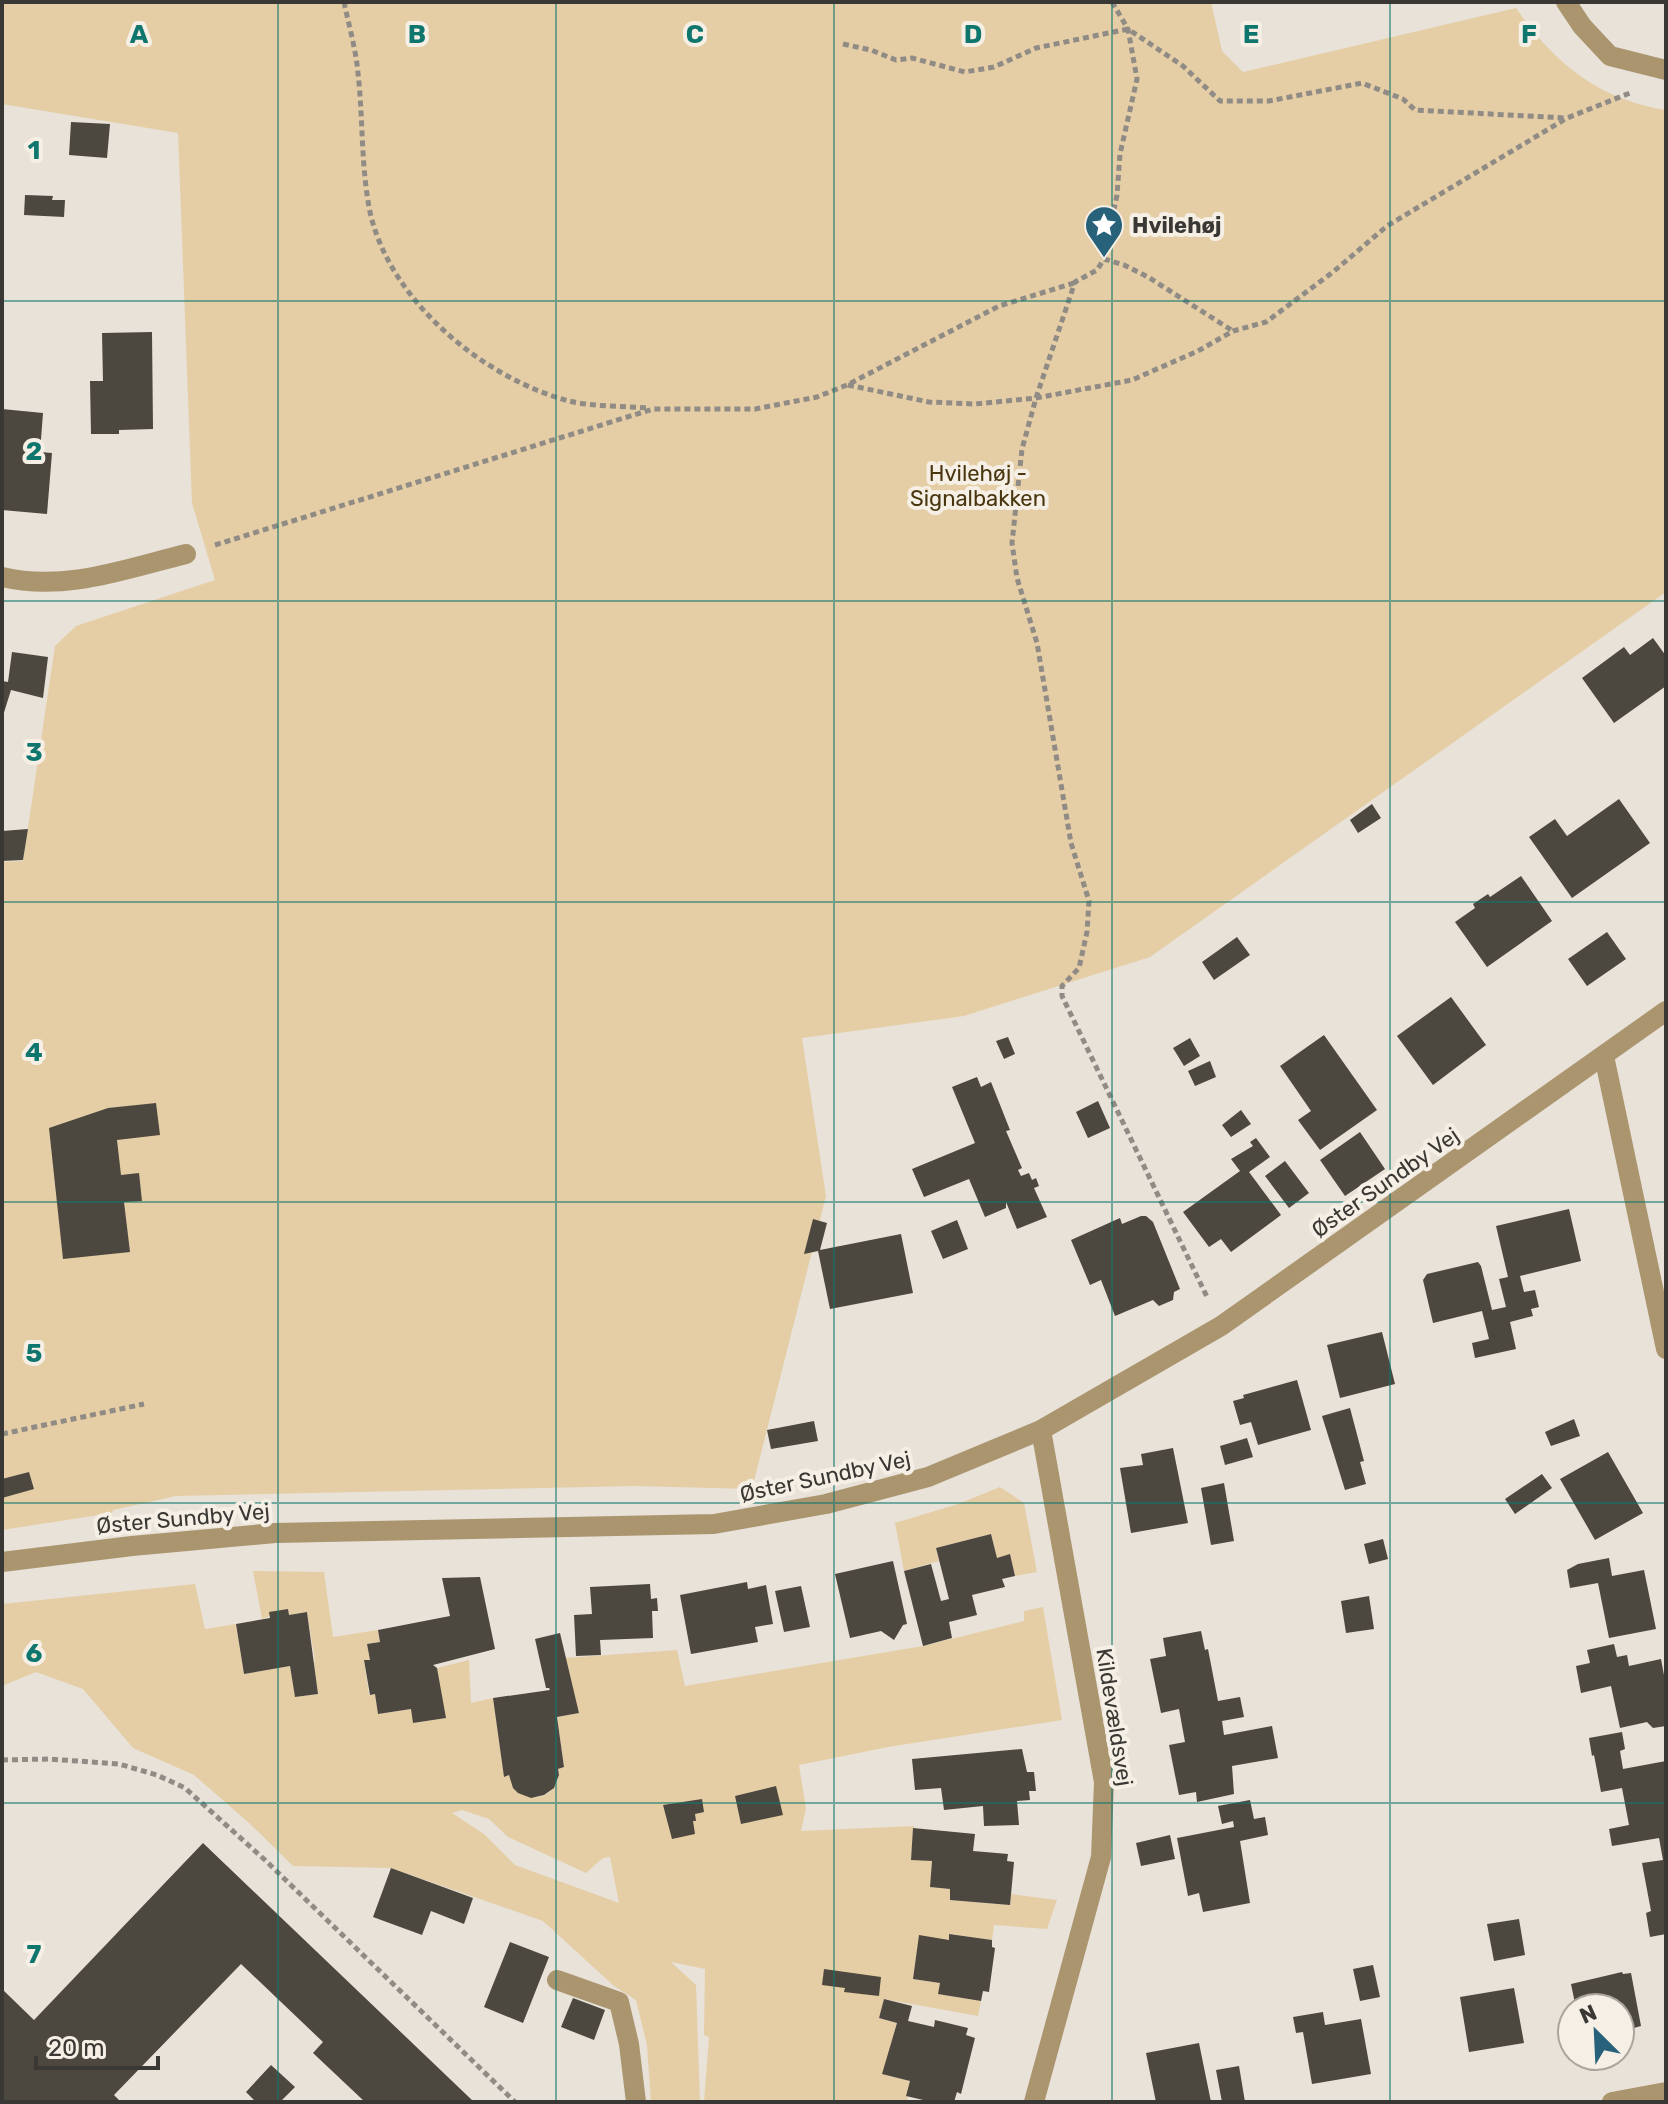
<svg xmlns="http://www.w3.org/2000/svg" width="1668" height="2104" font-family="Rubik,sans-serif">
<rect width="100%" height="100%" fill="#e8e2d8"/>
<!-- green -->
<path fill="#e5cea6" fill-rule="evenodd" d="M2,2H1211L1222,51L1243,72L1516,8C1554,63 1598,99 1666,110V592L1150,957L964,1016L802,1038L826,1196L752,1489L634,1486L176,1496L113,1510L112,1513L2,1530V862L23,861L55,646L76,626L215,580L192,503L178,133L2,104Z
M1000,1487L1024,1503L1037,1572L1015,1576L1010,1555L997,1558L991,1534L936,1548L939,1561L904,1571L895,1523L958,1504Z
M253,1571L324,1572L333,1637L378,1630L380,1642L367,1644L370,1660L364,1661L369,1695L375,1694L378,1714L411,1709L414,1723L445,1718L437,1668L469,1660L471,1703L493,1698L504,1776L509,1775C521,1812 563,1798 558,1769L564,1767L557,1717L579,1713L565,1658L677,1650L685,1686L923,1646L1024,1621V1611L1043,1607L1062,1720L888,1747L799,1765L806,1809L801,1831L914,1826L911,1859L932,1861L930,1887L950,1889V1900L1010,1905L1011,1894L1057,1900L1047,1929L994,1925L992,1940L950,1934L949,1940L919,1936L913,1979L940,1983L939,1994L981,2001L978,2016L884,1999L879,2018L897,2023L883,2074L910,2081L907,2102H704L709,2037L704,2035L705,1969L671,1962L696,1985L700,2102H651L647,2045L636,2000L614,1986L543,1921L391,1868L293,1866L248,1822L194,1775L133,1748L83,1689L36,1672L2,1686V1604L195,1584L205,1629L236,1624L244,1674L290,1666L295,1697L318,1694L312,1662L315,1661L307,1612L289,1615L288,1609L262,1619ZM462,1810L489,1819L508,1837L586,1873L603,1858L610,1857L619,1903L515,1865L484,1834L452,1813Z"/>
<!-- building -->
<path fill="#4c473f" d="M71,122L110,124L107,158L69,155Z
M25,195L53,196L52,200H65L64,217L24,215Z
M152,332L153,429L119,430V434H91L90,381H103L102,333Z
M2,409L43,413L40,452L52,453L47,514L2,510Z
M1653,638L1666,656V686L1614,723L1582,678L1624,647L1630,655Z
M12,652L48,657L43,698L11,690L2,719V681L8,682Z
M1619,799L1650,843L1572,898L1529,837L1555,819L1567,836Z
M1372,804L1381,818L1358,833L1350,820Z
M28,829L23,860L2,861V831Z
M1521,876L1552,921L1487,967L1455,922L1475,908L1473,904L1488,894L1490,897Z
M1607,932L1626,959L1587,986L1568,959Z
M1237,937L1250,955L1214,980L1202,962Z
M1451,997L1486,1045L1433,1085L1397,1036Z
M1324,1035L1377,1110L1320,1150L1298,1120L1311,1111L1280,1066Z
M1008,1037L1015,1054L1004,1059L996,1041Z
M1190,1038L1200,1056L1184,1066L1173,1048Z
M1210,1061L1216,1077L1195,1086L1188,1071Z
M977,1077L981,1087L991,1082L1010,1130L1006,1131L1022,1168L1018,1170L1021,1176L1029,1173L1032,1180L1036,1178L1039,1186L1034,1188L1047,1217L1017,1229L1006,1202V1208L985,1217L969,1179L924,1197L912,1169L975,1143L952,1087Z
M1098,1101L1110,1128L1088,1138L1076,1112Z
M156,1103L160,1135L117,1140L121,1175L139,1173L142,1201L124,1202L130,1252L63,1259L49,1128L108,1108Z
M1241,1110L1251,1124L1231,1137L1222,1125Z
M1360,1132L1385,1169L1345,1196L1320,1160Z
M1256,1138L1270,1157L1249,1172L1281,1215L1231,1252L1221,1239L1209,1247L1183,1212L1240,1171L1231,1159L1253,1146L1250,1142Z
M1285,1161L1309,1193L1289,1208L1265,1176Z
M1569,1209L1581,1261L1520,1276L1524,1292L1535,1290L1539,1307L1531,1309L1533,1316L1510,1322L1516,1349L1475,1358L1472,1343L1489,1339L1482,1311L1433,1323L1423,1280L1427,1274L1478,1262L1481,1266L1492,1310L1506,1307L1499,1279L1508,1277L1496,1226Z
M1141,1216H1146L1153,1222L1180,1289L1174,1292L1173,1300L1159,1306L1153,1300L1115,1316L1101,1280L1090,1285L1071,1240L1120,1218L1122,1224Z
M813,1219L827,1223L820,1250L901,1234L913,1293L830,1309L818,1251L804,1254Z
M957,1220L968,1249L943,1259L931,1231Z
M1382,1332L1395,1384L1340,1398L1327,1345Z
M1297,1380L1311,1430L1258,1445L1251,1422L1240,1425L1233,1401L1244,1398L1243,1395Z
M1350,1408L1364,1461L1360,1462L1366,1484L1345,1490L1322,1416Z
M1574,1419L1580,1436L1551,1446L1545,1432Z
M814,1421L818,1441L771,1449L767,1430Z
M1247,1438L1253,1457L1225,1465L1220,1446Z
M1173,1448L1188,1523L1131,1533L1120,1468L1143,1465L1141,1454Z
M1608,1452L1643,1513L1595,1540L1560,1479Z
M29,1472L34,1489L2,1498V1479Z
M1542,1474L1552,1488L1515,1514L1505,1499Z
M1224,1483L1234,1541L1211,1545L1201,1488Z
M991,1534L997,1558L1010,1554L1015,1576L1002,1579L1005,1587L972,1595L977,1615L949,1622L952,1638L923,1646L904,1571L931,1564L941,1601L949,1599L936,1548Z
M1383,1539L1388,1559L1369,1564L1364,1544Z
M1609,1558L1612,1576L1644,1570L1656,1629L1609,1638L1598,1583L1570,1588L1567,1570L1578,1564Z
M893,1561L907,1624L903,1625L894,1640L881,1631L850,1638L835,1574Z
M480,1577L495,1649L433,1665L437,1668L446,1718L413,1723L411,1709L378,1714L375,1694L370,1695L364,1660H370L367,1644L380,1642L378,1630L450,1616L442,1578Z
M747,1582L748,1589L766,1585L773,1624L755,1627L758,1642L691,1654L680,1595Z
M650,1584L651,1599L657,1598L658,1611H652L653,1638L600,1640L601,1655L576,1656L574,1615L592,1614L590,1587Z
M801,1586L810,1627L784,1632L775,1591Z
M1369,1596L1374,1629L1346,1633L1341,1601Z
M288,1609L289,1615L307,1612L318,1694L295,1697L290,1666L244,1674L236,1624L270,1618L269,1612Z
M1201,1631L1205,1650L1208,1649L1218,1701L1240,1697L1244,1717L1222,1721L1224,1735L1272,1726L1278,1758L1232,1766L1234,1794L1197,1802L1196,1792L1179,1795L1169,1745L1185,1742L1179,1709L1161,1713L1150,1659L1166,1656L1163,1638Z
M560,1633L579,1713L557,1717L564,1767L558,1769L559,1775L554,1788L544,1795L531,1798L518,1793L513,1788L509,1775L504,1777L493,1698L550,1690L549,1688H546L535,1639Z
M1614,1644L1617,1657L1627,1655L1629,1666L1661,1659L1666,1686V1726L1653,1728L1647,1722L1620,1728L1611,1686L1581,1693L1576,1666L1590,1663L1587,1650Z
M1622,1732L1625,1749L1620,1751L1623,1769L1666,1761V1934L1650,1937L1646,1913L1651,1911L1642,1863L1663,1860L1659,1838L1612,1846L1609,1829L1629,1825L1622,1788L1601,1792L1594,1755L1592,1756L1589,1738Z
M1022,1749L1027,1772H1034L1036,1791H1029L1030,1800L1017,1801L1019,1825L984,1826L983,1806L944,1810L941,1788L915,1790L912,1759Z
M776,1786L783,1815L741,1824L735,1796Z
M702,1799L704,1812L695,1814L696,1821H693L695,1834L672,1839L663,1805Z
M1250,1800L1254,1819L1265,1817L1268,1835L1240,1841L1250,1903L1203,1912L1199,1893L1188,1896L1177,1838L1234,1827L1233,1821L1222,1824L1218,1806Z
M913,1828L975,1834L973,1851L1008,1854L1007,1861L1014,1862L1010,1905L950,1900V1889L930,1887L932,1861L911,1860Z
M1170,1835L1175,1859L1141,1866L1136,1843Z
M203,1843L474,2102H365L313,2053L323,2042L241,1964L114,2095L121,2102H2V1989L34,2020Z
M391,1868L473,1898L464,1924L431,1911L422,1935L373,1917Z
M1519,1919L1525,1955L1494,1961L1487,1924Z
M949,1934L992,1940V1947L995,1948L989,1992L983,1991L981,2001L938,1994L940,1983L913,1979L919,1935L949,1940Z
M510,1942L549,1957L523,2023L484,2007Z
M1373,1965L1380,1997L1360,2001L1353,1969Z
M824,1969L881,1977L879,1996L844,1992L845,1988L822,1985Z
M1622,1972L1623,1974L1631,1973L1641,2026L1620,2032V2008H1576L1571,1984Z
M1514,1988L1524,2043L1469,2052L1460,1997Z
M573,1998L605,2010L594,2040L561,2027Z
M884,1999L912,2006L908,2021L934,2027L935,2020L968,2028L966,2035L975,2038L961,2094L957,2092L954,2102H932L906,2096L910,2081L882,2074L897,2023L879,2018Z
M1323,2012L1325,2025L1361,2019L1371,2074L1312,2084L1303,2032L1296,2033L1293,2017Z
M1199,2043L1211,2102H1156L1146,2053Z
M271,2065L295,2087L280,2102H256L246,2092Z
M1239,2066L1245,2102H1222L1216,2070Z"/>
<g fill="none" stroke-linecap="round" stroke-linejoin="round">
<!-- path -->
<path stroke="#908c85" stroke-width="5" stroke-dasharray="6 4" stroke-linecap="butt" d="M344,2C349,26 356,50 358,73C363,118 361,163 369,207C386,298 482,378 569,401C594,407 623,406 648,408
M1112,2L1128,29L1137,79L1120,154L1117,195L1104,259L1097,270L1075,282L1036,398L1022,449L1012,543L1017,578L1037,643L1071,843L1089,901L1087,932L1079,968L1062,986V996L1208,1299
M843,44L871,50L896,60L912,58L965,72L994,67L1036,48L1128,29L1183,66L1220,101H1269L1362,83L1403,99L1415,110L1566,118
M1104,259L1124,265L1148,277L1233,331
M848,385L929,402L975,404L1036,398L1132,380L1198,351L1233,331L1266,322L1333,272L1387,226L1567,118L1630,93
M215,545L653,409H755L817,397L847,385L999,306L1074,283
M2,1434L144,1404
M2,1760L49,1759L119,1764L157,1775L185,1788L265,1860L515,2102"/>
<!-- minor -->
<path stroke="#ab956f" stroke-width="20" d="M1566,2L1582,26L1610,56L1666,70
M2,577C65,592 125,569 186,554
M1604,1056L1666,1349
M2,1562L132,1546L275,1533L714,1524L826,1504L928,1477L1041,1430L1221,1326L1666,1011
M557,1980L619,2002L629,2044L636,2102
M1034,2102L1101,1857L1104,1782L1041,1430
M1612,2102L1666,2092"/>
</g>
<!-- grid -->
<path fill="none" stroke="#0f766e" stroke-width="2" stroke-opacity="0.55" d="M278,2V2102M556,2V2102M834,2V2102M1112,2V2102M1390,2V2102M2,301H1666M2,601H1666M2,902H1666M2,1202H1666M2,1503H1666M2,1803H1666"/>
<!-- icons -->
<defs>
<symbol id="sight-pin" viewBox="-11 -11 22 30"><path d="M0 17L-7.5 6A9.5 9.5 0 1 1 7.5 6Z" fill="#27617a" stroke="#f5efe5"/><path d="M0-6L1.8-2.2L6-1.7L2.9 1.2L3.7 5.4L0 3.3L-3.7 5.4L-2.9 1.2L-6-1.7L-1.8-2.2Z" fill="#fff"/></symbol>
</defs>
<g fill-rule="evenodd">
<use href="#sight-pin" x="1082" y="203" width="44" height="60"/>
</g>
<g text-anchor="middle" stroke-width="8" stroke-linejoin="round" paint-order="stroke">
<!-- poi labels -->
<g font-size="22" font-weight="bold" fill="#3a3834" stroke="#f5efe5" text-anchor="start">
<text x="1132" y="233">Hvilehøj</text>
</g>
<!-- park labels -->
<g font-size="22" fill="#49360f" stroke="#f5efe5">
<text x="978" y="481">Hvilehøj -<tspan x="978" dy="25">Signalbakken</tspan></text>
</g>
<!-- street labels -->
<g font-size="22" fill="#3a3834" stroke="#f5efe5">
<text transform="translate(1385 1182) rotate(-35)" y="8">Øster Sundby Vej</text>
<text transform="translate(825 1476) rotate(-12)" y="8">Øster Sundby Vej</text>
<text transform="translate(183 1518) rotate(-5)" y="8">Øster Sundby Vej</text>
<text transform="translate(1115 1717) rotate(81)" y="8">Kildevældsvej</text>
</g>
</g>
<g font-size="26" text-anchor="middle" font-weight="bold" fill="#0f766e" stroke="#f5efe5" stroke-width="8" stroke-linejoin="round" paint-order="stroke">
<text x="139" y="43">A</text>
<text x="417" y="43">B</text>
<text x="695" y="43">C</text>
<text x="973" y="43">D</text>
<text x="1251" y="43">E</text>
<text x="1529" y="43">F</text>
<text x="34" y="159">1</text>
<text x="34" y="460">2</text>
<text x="34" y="761">3</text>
<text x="34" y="1061">4</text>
<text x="34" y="1362">5</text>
<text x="34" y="1662">6</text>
<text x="34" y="1963">7</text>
</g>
<!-- border -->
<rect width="1668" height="2104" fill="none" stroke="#3a3834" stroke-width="8"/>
<!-- north arrow -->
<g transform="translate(1596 2032) rotate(336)"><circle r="38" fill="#f5efe5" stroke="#aaa69e" stroke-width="2"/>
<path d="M0-6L14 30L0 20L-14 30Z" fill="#27617a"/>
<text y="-12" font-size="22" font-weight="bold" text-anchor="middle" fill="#3a3834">N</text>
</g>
<!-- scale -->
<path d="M36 2056v12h122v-12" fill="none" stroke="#3a3834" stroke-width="4"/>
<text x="48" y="2056" font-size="24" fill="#3a3834" stroke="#f5efe5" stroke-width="6" paint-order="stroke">20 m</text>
</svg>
